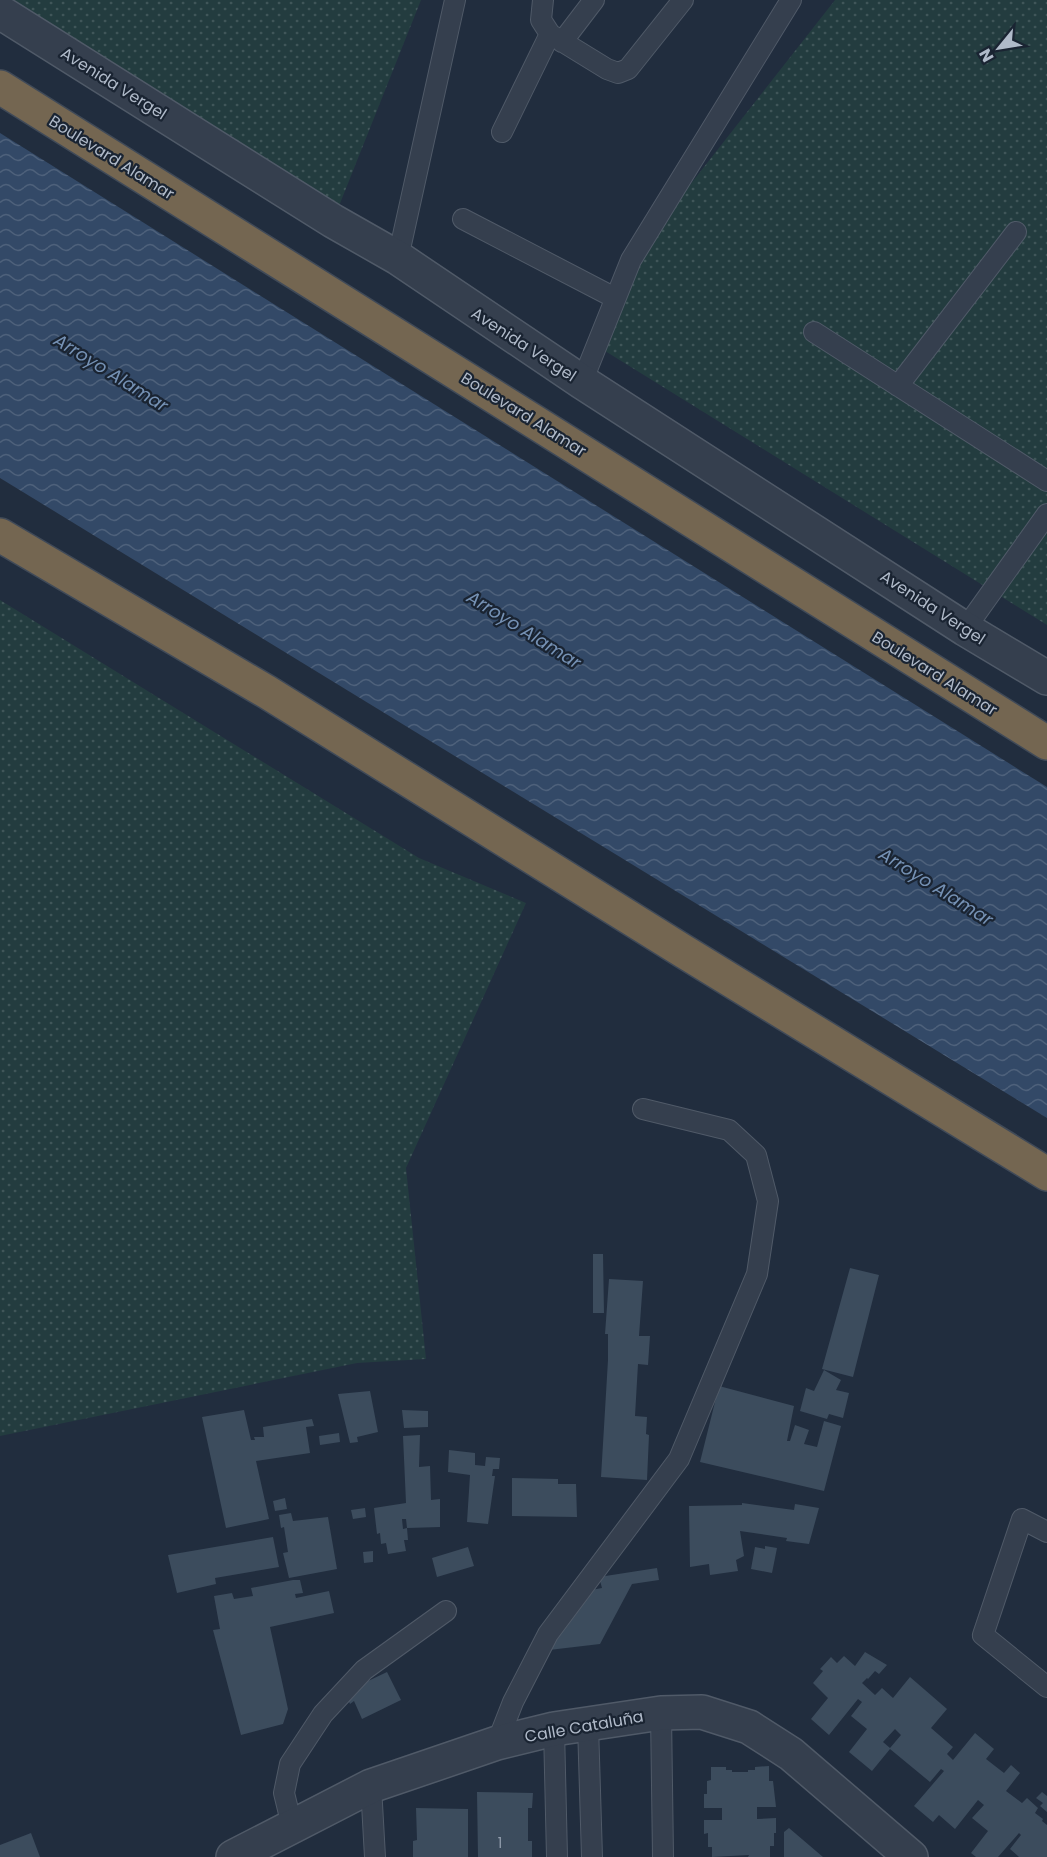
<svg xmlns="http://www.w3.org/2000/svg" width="1047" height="1857" font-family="Poppins,sans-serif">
<defs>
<pattern id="green-dots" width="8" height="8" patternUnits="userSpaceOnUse" patternTransform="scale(1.5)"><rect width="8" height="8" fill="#233c3f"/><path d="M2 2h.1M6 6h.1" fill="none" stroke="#405659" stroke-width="1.8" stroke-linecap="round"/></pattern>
<pattern id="water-waves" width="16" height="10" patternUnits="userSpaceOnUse" patternTransform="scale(1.5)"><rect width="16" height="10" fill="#334967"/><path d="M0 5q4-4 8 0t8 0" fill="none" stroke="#4e617b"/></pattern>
</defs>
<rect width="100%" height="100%" fill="#212d3e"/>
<!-- green -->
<path fill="url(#green-dots)" d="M0,0H421L333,221Z
M835,0H1047V625L597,346L631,260Z
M0,600L419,858L526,903L406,1168L426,1359L357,1363L0,1436Z"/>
<!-- water -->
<path fill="url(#water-waves)" d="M0,133L1047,787V1118L0,478Z"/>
<!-- building -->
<path fill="#3c4c5d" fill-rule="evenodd" d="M593,1254H603L604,1313H593Z
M850,1268L879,1275L853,1377L822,1369Z
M609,1279L643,1281L639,1336H650L648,1365L638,1364L635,1416L647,1417L646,1434L649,1435L647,1480L601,1477L608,1360V1334H605Z
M824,1370L841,1380L836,1390L849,1393L843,1418L829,1414L827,1419L800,1411L806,1388L814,1391Z
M719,1386L794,1406L787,1441H790L795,1425L809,1430L804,1444L817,1447L824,1421L841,1426L824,1491L700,1462Z
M370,1391L378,1432L357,1437L358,1442L350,1443L338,1394Z
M244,1410L251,1440H255L254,1437H264L263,1427L312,1419L314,1426L306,1427L310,1453L256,1461L269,1519L226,1528L202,1417Z
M402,1410L428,1411V1427L404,1428Z
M339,1433L340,1442L320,1445L319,1436Z
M420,1435L419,1467L430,1466L431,1500L440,1499V1527L407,1528L406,1519H402L403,1529L407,1528L408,1540H404L406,1551L388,1554L386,1543L381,1544L380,1533L377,1534L374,1508L406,1503L403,1436Z
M449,1450L475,1453V1465L485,1466L486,1457L500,1458L499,1469H493L492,1476H495L488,1524L467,1522L470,1475L448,1472Z
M512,1478L558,1479V1484H576L577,1517L512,1516Z
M285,1498L287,1509L275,1511L273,1501Z
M742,1503L794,1510L795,1504L819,1508L809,1544L786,1541L787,1538L740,1531L744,1556L736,1560L738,1571L710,1575L709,1564L690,1567L689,1506L742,1505Z
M365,1508L366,1517L353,1519L351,1510Z
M291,1513L293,1521L328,1517L337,1569L289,1578L283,1553L288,1552L284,1527L281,1528L279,1515Z
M273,1537L279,1567L215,1578L216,1584L177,1593L168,1555Z
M765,1546L777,1548L772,1573L751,1569L755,1547L765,1549Z
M468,1547L474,1566L437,1577L432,1558Z
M373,1551V1562L364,1563L363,1552Z
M657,1568L659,1580L632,1584L600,1644L549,1650L580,1592L602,1588L599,1577Z
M293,1580H300L303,1593L295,1594L296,1598L329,1591L334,1613L270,1627L288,1709L283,1724L241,1735L213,1630L220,1629L214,1596L232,1593L234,1599L253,1596L251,1588Z
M865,1652L887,1665L879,1674L875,1671L868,1679L867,1678L862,1683L875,1695L882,1688L893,1698L910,1677L947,1709L931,1728L953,1747L947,1754L953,1760L975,1733L994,1749L986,1759L1004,1773L1011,1765L1020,1773L1006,1791L1022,1803L1027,1798L1038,1808L1035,1813L1043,1819L1042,1821L1047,1825V1857H1019L1010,1849L1021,1835L1019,1833L998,1857H976L971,1853L988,1831L972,1818L984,1805L978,1800L955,1829L939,1815L933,1822L914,1806L944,1771L941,1769L930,1782L890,1749L872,1771L849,1752L867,1729L851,1716L862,1702L858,1699L829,1735L811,1719L828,1698L813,1683L823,1671L820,1669L831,1657L837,1663L844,1656L855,1666ZM895,1729L901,1735L890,1748L883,1742Z
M387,1672L401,1700L362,1719L354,1701L350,1704L346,1695L347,1691Z
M769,1766V1781H773L776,1807H757V1819L776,1818V1833H774V1846H770V1857H748L749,1855L712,1857V1847H708V1833L704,1834V1820H722V1808H704V1794H707V1781L711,1780V1767H726V1770H732V1772H748V1770H755V1767Z
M477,1792L533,1793L532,1808H528V1841H532V1857H478Z
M1042,1792L1047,1796V1812L1040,1806L1043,1803L1036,1798Z
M416,1808L468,1809V1857H413V1841L417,1840Z
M789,1828L823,1857H784V1832Z
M31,1833L40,1857H0V1845Z"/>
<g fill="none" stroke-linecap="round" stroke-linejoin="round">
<defs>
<path id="lane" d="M543,0L541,20L550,34L607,69L618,73L628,69L683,0
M562,42L594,0
M502,132L550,34
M463,219L615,298
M398,258L455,0
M814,332L1047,481
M582,382L631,260L791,0
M898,386L1016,232
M965,629L1047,514
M1047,1532L1022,1519L983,1635L1047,1687
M661,1713L663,1857
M588,1725L592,1857
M554,1729L557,1857
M497,1743L513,1702L548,1634L679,1459L757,1274L768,1201L756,1155L729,1130L643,1109
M371,1786L375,1857
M292,1826L284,1793L290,1764L323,1714L364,1670L446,1611"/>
<path id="street" d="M0,12L333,221L398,258L582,382L965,629L1047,678
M233,1857L371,1786L497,1743L554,1729L661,1713L702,1712L749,1727L791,1754L911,1857"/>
<path id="highway" d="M0,87L1047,743
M0,535L267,692L683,951L1047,1174"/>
</defs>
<!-- lane casing -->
<use href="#lane" stroke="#505a68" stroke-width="22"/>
<!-- street casing -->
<use href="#street" stroke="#505a68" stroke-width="36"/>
<!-- highway casing -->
<use href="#highway" stroke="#404a58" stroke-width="36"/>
<!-- lane -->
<use href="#lane" stroke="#353f4e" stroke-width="20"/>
<!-- street -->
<use href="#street" stroke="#353f4e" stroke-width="33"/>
<!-- highway -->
<use href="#highway" stroke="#746651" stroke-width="33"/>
</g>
<g text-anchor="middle" stroke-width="4.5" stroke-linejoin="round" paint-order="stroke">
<!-- number labels -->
<g font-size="14" fill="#939eae">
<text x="500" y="1848">1</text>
</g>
<!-- street labels -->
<g font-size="16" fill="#b0bac9" stroke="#1a2432">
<text transform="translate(114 83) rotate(32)" y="6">Avenida Vergel</text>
<text transform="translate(112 157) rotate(32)" y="6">Boulevard Alamar</text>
<text transform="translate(524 344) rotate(33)" y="6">Avenida Vergel</text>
<text transform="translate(524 414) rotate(32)" y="6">Boulevard Alamar</text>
<text transform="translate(933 607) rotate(33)" y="6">Avenida Vergel</text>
<text transform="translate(935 673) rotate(32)" y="6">Boulevard Alamar</text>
<text transform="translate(584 1726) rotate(-10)" y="6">Calle Cataluña</text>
</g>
<!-- water labels -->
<g font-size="18" font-style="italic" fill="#7591b4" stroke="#1a2432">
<text transform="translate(111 373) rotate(32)" y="6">Arroyo Alamar</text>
<text transform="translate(524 630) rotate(32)" y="6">Arroyo Alamar</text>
<text transform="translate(936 887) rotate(32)" y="6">Arroyo Alamar</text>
</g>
</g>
<!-- north arrow -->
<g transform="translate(999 48) rotate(240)" stroke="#1a2432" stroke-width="4.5" paint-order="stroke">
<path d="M0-4.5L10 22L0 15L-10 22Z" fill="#b0bac9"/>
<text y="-9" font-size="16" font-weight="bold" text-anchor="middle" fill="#b0bac9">N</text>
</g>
</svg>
